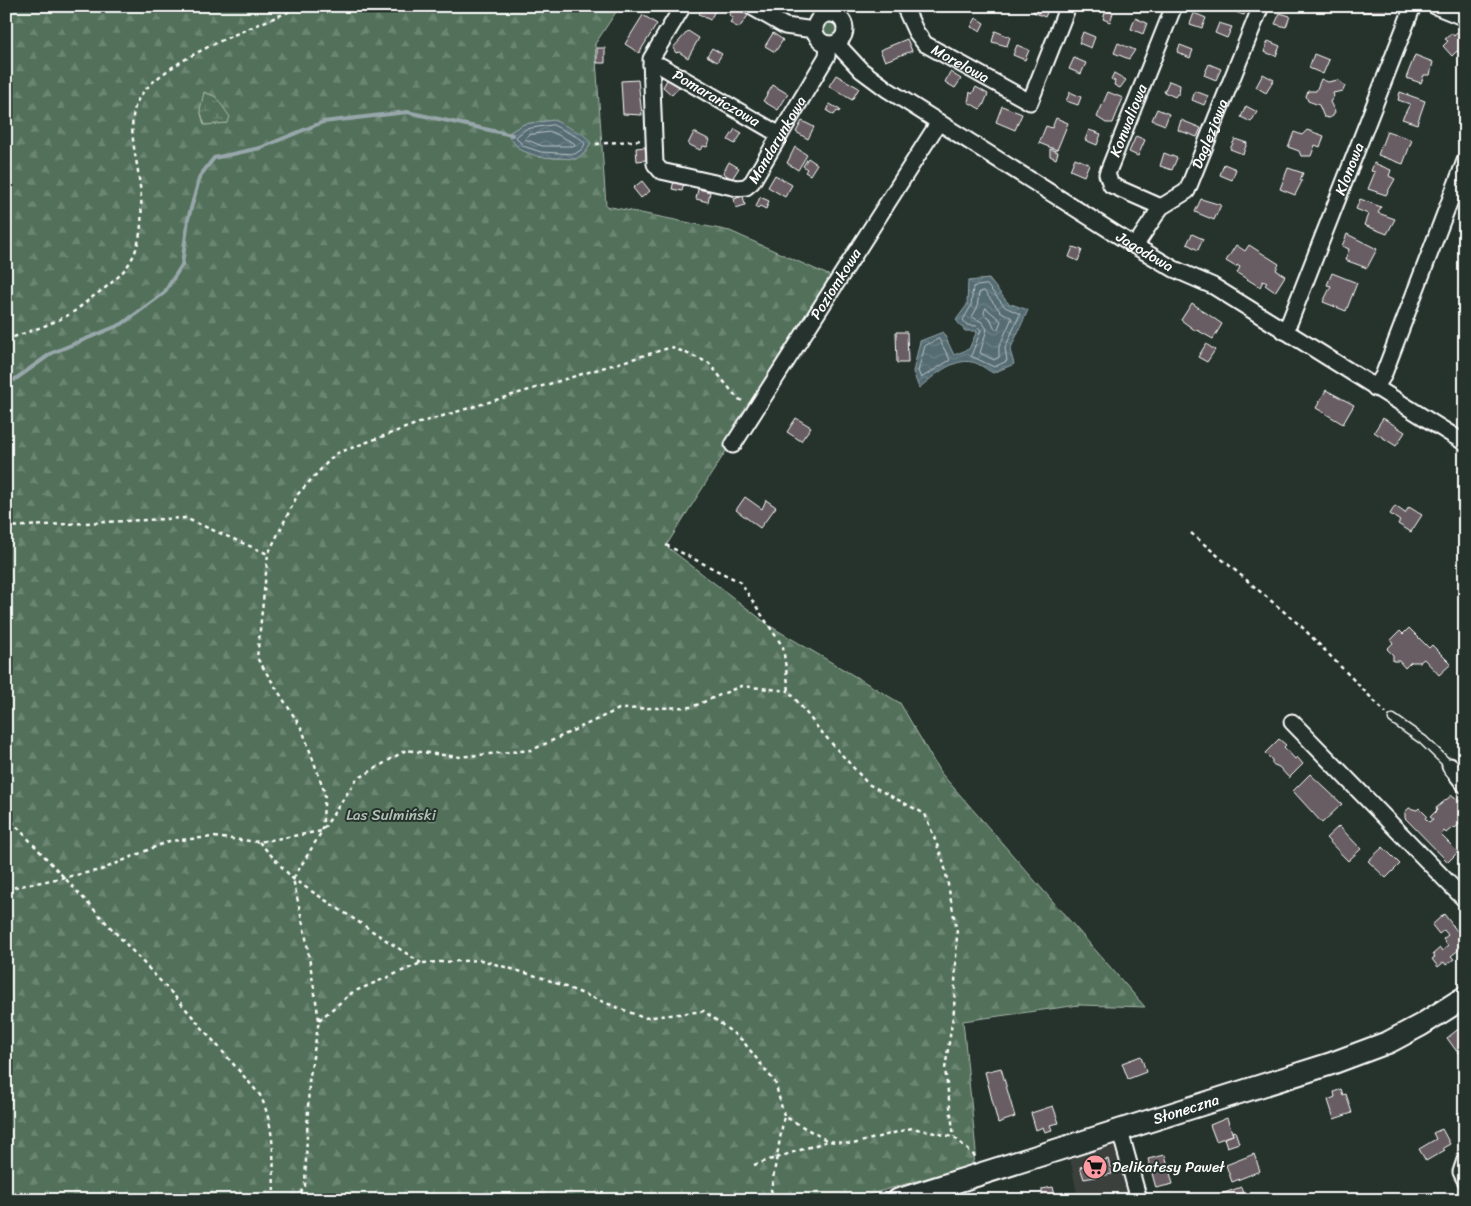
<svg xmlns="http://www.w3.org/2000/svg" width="1471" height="1206" font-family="Sriracha,sans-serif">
<defs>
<pattern id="forest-firs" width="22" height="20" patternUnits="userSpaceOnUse" patternTransform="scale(1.25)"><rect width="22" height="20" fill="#52715a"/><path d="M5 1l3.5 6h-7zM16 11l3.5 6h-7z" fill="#6c8673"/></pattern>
<pattern id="wetland-marsh" width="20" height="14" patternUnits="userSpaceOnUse" patternTransform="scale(1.25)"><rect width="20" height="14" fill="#52715a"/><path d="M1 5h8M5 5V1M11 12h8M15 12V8" fill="none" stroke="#6c8673"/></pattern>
<pattern id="water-waves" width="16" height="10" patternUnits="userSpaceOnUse" patternTransform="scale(1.25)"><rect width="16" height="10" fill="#546c73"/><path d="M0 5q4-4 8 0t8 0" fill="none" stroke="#6e8288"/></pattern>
</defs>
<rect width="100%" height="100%" fill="#26332d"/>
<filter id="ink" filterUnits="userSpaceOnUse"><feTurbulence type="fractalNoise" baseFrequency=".02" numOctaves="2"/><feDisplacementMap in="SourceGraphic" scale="10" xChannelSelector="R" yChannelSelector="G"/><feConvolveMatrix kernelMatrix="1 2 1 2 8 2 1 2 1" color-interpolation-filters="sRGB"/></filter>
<g filter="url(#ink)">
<!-- built -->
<path fill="#3a403d" d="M1116,1143L1131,1200H1078L1070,1157Z"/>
<!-- green -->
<path fill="#52715a" stroke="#a8b8ac" d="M821 29a8 8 0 1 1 16 0a8 8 0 1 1-16 0Z"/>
<!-- forest -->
<path fill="url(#forest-firs)" stroke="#a8b8ac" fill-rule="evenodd" d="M6,6H620L595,44L606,206L730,231L835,278L666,546L770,626L900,703L940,772L1145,1007L1079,1005L963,1021L976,1151L972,1165L850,1200H6ZM200,110L227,123L204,125ZM554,120L568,128L576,159L540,157L507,134L524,124Z"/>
<!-- wetland -->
<path fill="url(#wetland-marsh)" stroke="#a8b8ac" d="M204,92L216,97L230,117L227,123L205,125L200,110Z"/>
<!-- water -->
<path fill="url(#water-waves)" stroke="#98a7ab" d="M554,120L584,135L591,143L586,152L576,159L540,157L520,150L507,134L524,124Z
M989,279L1008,303L1028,310L1010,350L1014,364L993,373C987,370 979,363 972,362C952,358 933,377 919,388L913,372L920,341L943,332L954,355L969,349L977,331H965L956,320L967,305L968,281Z"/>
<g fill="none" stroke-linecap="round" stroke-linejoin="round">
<!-- shore -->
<path stroke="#bbc4c7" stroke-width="1" d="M553,125L581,139L585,144L582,149L575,154L541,152L523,146L516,137L526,129Z
M552,132L574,143L575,146H542L525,139L528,135Z
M987,285L1005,307L1020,314L1005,348L1007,361L994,367L971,356L981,330L977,326L967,325L963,320L971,306L973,287Z
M984,291L1000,311L1012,318L999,347V357L994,360L980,353L987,329L982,322L972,317L977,308L979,293Z
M986,308L1001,321L998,329H995L991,320L984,314Z
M939,339L950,360L921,378L918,371L925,346Z"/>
<!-- stream -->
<path stroke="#98a7ab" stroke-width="4" d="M6,379L14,380L52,353L122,324L164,293L182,265L188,219L200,176L214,158L260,148L323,122L407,112L512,135"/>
</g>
<!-- building -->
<path fill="#675d62" stroke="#fff" d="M704,6L716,9L710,20L699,14Z
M734,6L749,14L739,28L730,23L733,17L729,15Z
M1036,6H1050L1045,17L1033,12Z
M1233,6H1247L1244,15L1232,11Z
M1362,6H1387V12H1362Z
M1106,10L1113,13L1110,22L1103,19Z
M1194,13L1206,18L1202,28L1190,24Z
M1280,13L1290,16L1286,27L1275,24Z
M643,15L657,24L639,53L625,44Z
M976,18L984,23L980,31L971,27Z
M1135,18L1147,23L1143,34L1131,29Z
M1219,23L1232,27L1227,38L1215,33Z
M688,31L699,38L688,58L679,52L676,53L673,48Z
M995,31L1010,37L1007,46L992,42Z
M1083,32L1095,37L1091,48L1079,43Z
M1458,32L1465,40V59L1457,51L1452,56L1443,46L1448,41L1445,39L1452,33L1454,36Z
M773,33L783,40L775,52L765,46Z
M907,39L912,51L885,61L880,50Z
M1268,41L1280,46L1276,56L1264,52Z
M1118,43L1135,50L1129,59L1114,53Z
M1017,45L1029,50L1025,60L1013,55Z
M1180,45L1193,50L1190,58L1177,52Z
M597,48H605V63H597Z
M712,48L722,54L717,62L707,56Z
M1314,54L1329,60L1323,74L1309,68Z
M1415,55L1433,62L1430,75H1424L1421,83L1406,78Z
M1074,58L1086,63L1081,74L1069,69Z
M1209,64L1221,69L1216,80L1204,75Z
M950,72L961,79L955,88L945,82Z
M1114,73L1126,80L1120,88L1114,85L1115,81L1111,79Z
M1263,74L1274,80L1266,93L1256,87Z
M836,75L859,88L852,100L829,86Z
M668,78L680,86L672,95L663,87Z
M1321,79L1328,82L1338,80L1345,86L1343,91L1333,93L1334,96L1330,102L1335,112L1333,116L1329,118L1324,117L1319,105L1308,101L1306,96L1308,91H1316Z
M638,80L642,115L623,114L621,81Z
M1169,81L1180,85L1179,94H1177L1175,97L1164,92Z
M773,85L788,94L778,110L763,101Z
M976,87L988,94L983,106L980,109L968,102L970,92L972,94Z
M1195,91L1208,96L1204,105L1192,100Z
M1070,92L1081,97L1078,105L1066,101Z
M1108,92L1123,98L1113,123H1106L1097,117Z
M1400,92L1425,101L1417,124L1402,119L1410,104L1398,100Z
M830,104L840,110L839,112L837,111L834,115L827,111Z
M1002,106L1022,114L1015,130L996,122Z
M1246,106L1257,112L1251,122L1241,117Z
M1157,109L1169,114L1165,125L1152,120Z
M1056,118L1068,123L1057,150L1039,143L1046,126L1052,128Z
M1181,120L1201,128L1197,137L1178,130Z
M802,121L814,127L808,139L796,132Z
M735,129L742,133L735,144L728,140Z
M1089,130L1101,134L1097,145L1085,140Z
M1307,130L1324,136L1320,147L1315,145L1311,156H1301L1299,151L1288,147L1294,132L1302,135Z
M1387,131L1412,140L1403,164L1378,155Z
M694,132L710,140L707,147L703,146L700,150L688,144Z
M1136,136L1145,140L1138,156L1129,152Z
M1235,139L1247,143L1243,154L1230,149Z
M645,147L646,160L637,161L636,148Z
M795,147L807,155L798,170L787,163Z
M1050,149L1058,152L1056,159L1050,156Z
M1164,153L1177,158L1172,170L1160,166Z
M808,158L817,164L810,175L805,172L807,169L803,166Z
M1075,158L1089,164L1084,176L1070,170Z
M729,162L739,168L732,179L723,173Z
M1374,163L1391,170L1389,176L1395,179L1386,195L1368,189L1375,172L1371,171Z
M1224,164L1236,169L1232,180L1220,175Z
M1288,168L1303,173L1300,180L1302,181L1295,195L1280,189Z
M775,175L792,185L785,197L768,187Z
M642,181L650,191L641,198L633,188Z
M674,181L684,183L682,191L672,189Z
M698,189L710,192L708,202L696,199Z
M743,196L745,205L736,208L734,199Z
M760,197L769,201L766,209L760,206L758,208L756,207Z
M1201,199L1221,205L1214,220L1195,212Z
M1360,199L1381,207L1378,213L1395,219L1387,234L1364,225L1368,214L1356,209Z
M1192,234L1203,239L1198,250L1187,244Z
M1347,234L1377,249L1367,268L1345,260L1349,249L1342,246Z
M1236,245L1245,251L1249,245L1279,264L1276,270L1285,276L1275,292L1265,285L1267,283L1263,281L1260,287L1237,273L1240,267L1237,265L1236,267L1226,261Z
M1073,247L1082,250L1078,261L1069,257Z
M1332,273L1357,283L1346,311L1323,302L1331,286L1327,285Z
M1192,303L1222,324L1213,339L1197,330L1196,331L1181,320Z
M896,332H907L908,363H897Z
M1206,344L1215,350L1207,362L1198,357Z
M1326,390L1354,405L1343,424L1316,408Z
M796,418L811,427L801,441L787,432Z
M1383,418L1405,432L1396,446L1374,432Z
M745,497L762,509L766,500L776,507L760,528L736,510Z
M1395,506L1405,513L1409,507L1422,515L1411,532L1398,524L1400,521L1390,514Z
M1409,628L1429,648L1432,645L1451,664L1439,675L1424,659L1420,662H1411L1405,668L1399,661H1393V655L1387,649L1393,643L1391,640L1400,631L1403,634Z
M1279,739L1286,745L1284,747L1295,759L1297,757L1303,764L1289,778L1279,767L1272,764V760L1265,753Z
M1310,774L1342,804L1322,823L1293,791Z
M1452,795L1465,805V816L1462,819L1464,820L1455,828L1453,827L1446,833L1444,831L1441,835L1458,852L1448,862L1405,818V812L1409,808L1417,810L1419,808L1427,816L1425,818L1429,822L1433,819L1430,817L1437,810L1436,808Z
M1339,826L1361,849L1348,861L1326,838Z
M1383,847L1400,864L1386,878L1368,861Z
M1444,914L1457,931L1459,929L1465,937V945L1451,956L1454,959L1446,965L1444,962L1438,967L1432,959L1435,957L1433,954L1440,948L1442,951L1448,946L1443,939L1448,935L1444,930L1439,934L1432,925Z
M1461,1027L1465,1032V1048L1458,1053L1447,1038Z
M1141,1056L1146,1072L1128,1079L1122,1063Z
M1001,1068L1015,1117L998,1123L985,1072Z
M1341,1089L1343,1095L1346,1094L1352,1113L1334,1119L1328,1100L1335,1097L1334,1092Z
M1053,1106L1059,1123L1050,1125L1052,1130L1045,1132L1043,1127L1036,1130L1031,1113Z
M1465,1109V1128L1457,1114Z
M1227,1118L1233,1135L1216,1141L1210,1125Z
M1442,1129L1450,1144L1443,1148L1445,1150L1426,1161L1419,1149L1436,1139L1433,1133Z
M1235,1131L1239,1143L1227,1147L1224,1138L1233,1135L1232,1132Z
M1254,1154L1260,1171L1232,1182L1226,1165Z
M1165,1155L1173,1184L1156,1188L1148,1159Z
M1108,1159L1112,1174L1084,1179L1080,1167Z
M1053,1187L1056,1200H1031L1042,1196V1189Z
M1241,1187L1245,1200H1205Z
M1015,1196L1016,1200H1002Z"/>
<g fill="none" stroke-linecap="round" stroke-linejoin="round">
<defs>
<path id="lane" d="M1393,719L1423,740L1450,766"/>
<g id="street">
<path id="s1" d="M683,6L651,59L655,164L661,171L737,188L746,187L752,182L827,56L828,44"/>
<path d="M750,6L785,26L814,30"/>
<path id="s2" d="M904,6L916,32L925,44L1030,102L1068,6"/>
<path d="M1435,6L1465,18"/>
<circle cx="830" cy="29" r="15"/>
<path id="s3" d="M836,43L861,70L888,90L1135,246L1174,269L1213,286L1465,443"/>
<path id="s4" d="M651,65L661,66L780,135"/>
<path id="s5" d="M1161,207L1111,185L1107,174L1174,6"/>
<path id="s6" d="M1135,246L1161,207L1187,191L1261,6"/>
<path id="s7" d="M1284,331L1290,321L1413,6"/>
<path d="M1375,388L1383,376L1465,161"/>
<path id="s8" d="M733,445L939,122"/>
<path d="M1292,722L1465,900"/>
<path d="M1450,766L1465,785"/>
<path d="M1120,1131L1139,1200"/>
<path d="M1465,1160L1461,1172L1465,1180"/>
</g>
<g id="secondary">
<path id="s9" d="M898,1200L1330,1064L1389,1042L1421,1025L1465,997"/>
</g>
</defs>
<!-- lane casing -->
<use href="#lane" stroke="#fff" stroke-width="11"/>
<!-- street casing -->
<use href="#street" stroke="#fff" stroke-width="19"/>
<!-- secondary casing -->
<use href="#secondary" stroke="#fff" stroke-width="25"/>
<!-- path -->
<path stroke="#fff" stroke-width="2.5" stroke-dasharray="4 4" stroke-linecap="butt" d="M596,144L642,140
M6,340C26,332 48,326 66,316C75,312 83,304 91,298C105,288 120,278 130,262C148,233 141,186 135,154C132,136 129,111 141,95C170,56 257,26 302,6
M6,527L185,518L268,554
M1191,533L1302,627L1386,713
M666,545L740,582L783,647L789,691L818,728L868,784L925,814L944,863L957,933L954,1010L945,1069L954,1137
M6,815L179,1001L260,1095C276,1128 273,1164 274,1200
M259,842L293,879L421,963
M6,889L101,870L169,841L213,837L259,842L322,831L356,780L406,750L458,757L532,750L619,709L692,707L741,686L789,691
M319,1020L353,992L421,963L481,960L543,978L644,1018L704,1011L742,1040L775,1082L784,1116L828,1141
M754,1165L828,1141L853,1144L912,1128L954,1137L977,1158
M296,1200L305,1186L309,1082L319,1020L306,938L293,879L322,831L325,793L302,729L257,658L268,554L298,494L335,454L416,424L672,347L709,363L738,399L745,401
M775,1200L771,1190L784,1116"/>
<!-- lane -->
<use href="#lane" stroke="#26332d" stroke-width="8"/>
<!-- street -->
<use href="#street" stroke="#26332d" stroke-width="15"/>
<!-- secondary -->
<use href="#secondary" stroke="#26332d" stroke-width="21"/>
</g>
</g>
<!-- icons -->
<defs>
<symbol id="supermarket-disc" viewBox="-11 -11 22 22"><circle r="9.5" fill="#ff9aa2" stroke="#26332d"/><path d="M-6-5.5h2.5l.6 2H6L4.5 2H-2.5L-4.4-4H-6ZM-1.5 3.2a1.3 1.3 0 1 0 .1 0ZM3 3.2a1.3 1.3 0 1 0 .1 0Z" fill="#111"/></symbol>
</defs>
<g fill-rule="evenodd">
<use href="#supermarket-disc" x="1081" y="1153" width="28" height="28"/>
</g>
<g text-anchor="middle" stroke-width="4" stroke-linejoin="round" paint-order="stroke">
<!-- street labels -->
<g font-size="15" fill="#fff" stroke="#26332d">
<text dy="5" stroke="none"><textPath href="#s2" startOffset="84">Morelowa</textPath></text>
<text dy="5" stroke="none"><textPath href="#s4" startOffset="74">Pomarańczowa</textPath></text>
<text dy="5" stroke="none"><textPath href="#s5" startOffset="124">Konwaliowa</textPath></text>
<text dy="5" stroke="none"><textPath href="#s6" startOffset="139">Daglezjowa</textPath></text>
<text dy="5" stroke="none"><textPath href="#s1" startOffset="320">Mandarynkowa</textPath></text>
<text dy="5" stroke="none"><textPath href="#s7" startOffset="175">Klonowa</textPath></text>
<text dy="5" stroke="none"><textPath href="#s3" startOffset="374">Jagodowa</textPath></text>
<text dy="5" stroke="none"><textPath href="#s8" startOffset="191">Poziomkowa</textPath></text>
<text dy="5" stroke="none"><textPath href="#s9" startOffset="302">Słoneczna</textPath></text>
</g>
<!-- park labels -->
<g font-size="15" fill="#b1bfb5" stroke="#26332d">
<text x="391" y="820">Las Sulmiński</text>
</g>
<!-- poi labels -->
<g font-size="15" fill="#fff" stroke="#26332d" text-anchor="start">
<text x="1112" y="1172">Delikatesy Paweł</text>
</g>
</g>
<!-- margin -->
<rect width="1471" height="1206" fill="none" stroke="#26332d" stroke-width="25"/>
<rect x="12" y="12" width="1446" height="1181" fill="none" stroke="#fff" stroke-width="2" filter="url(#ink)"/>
</svg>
